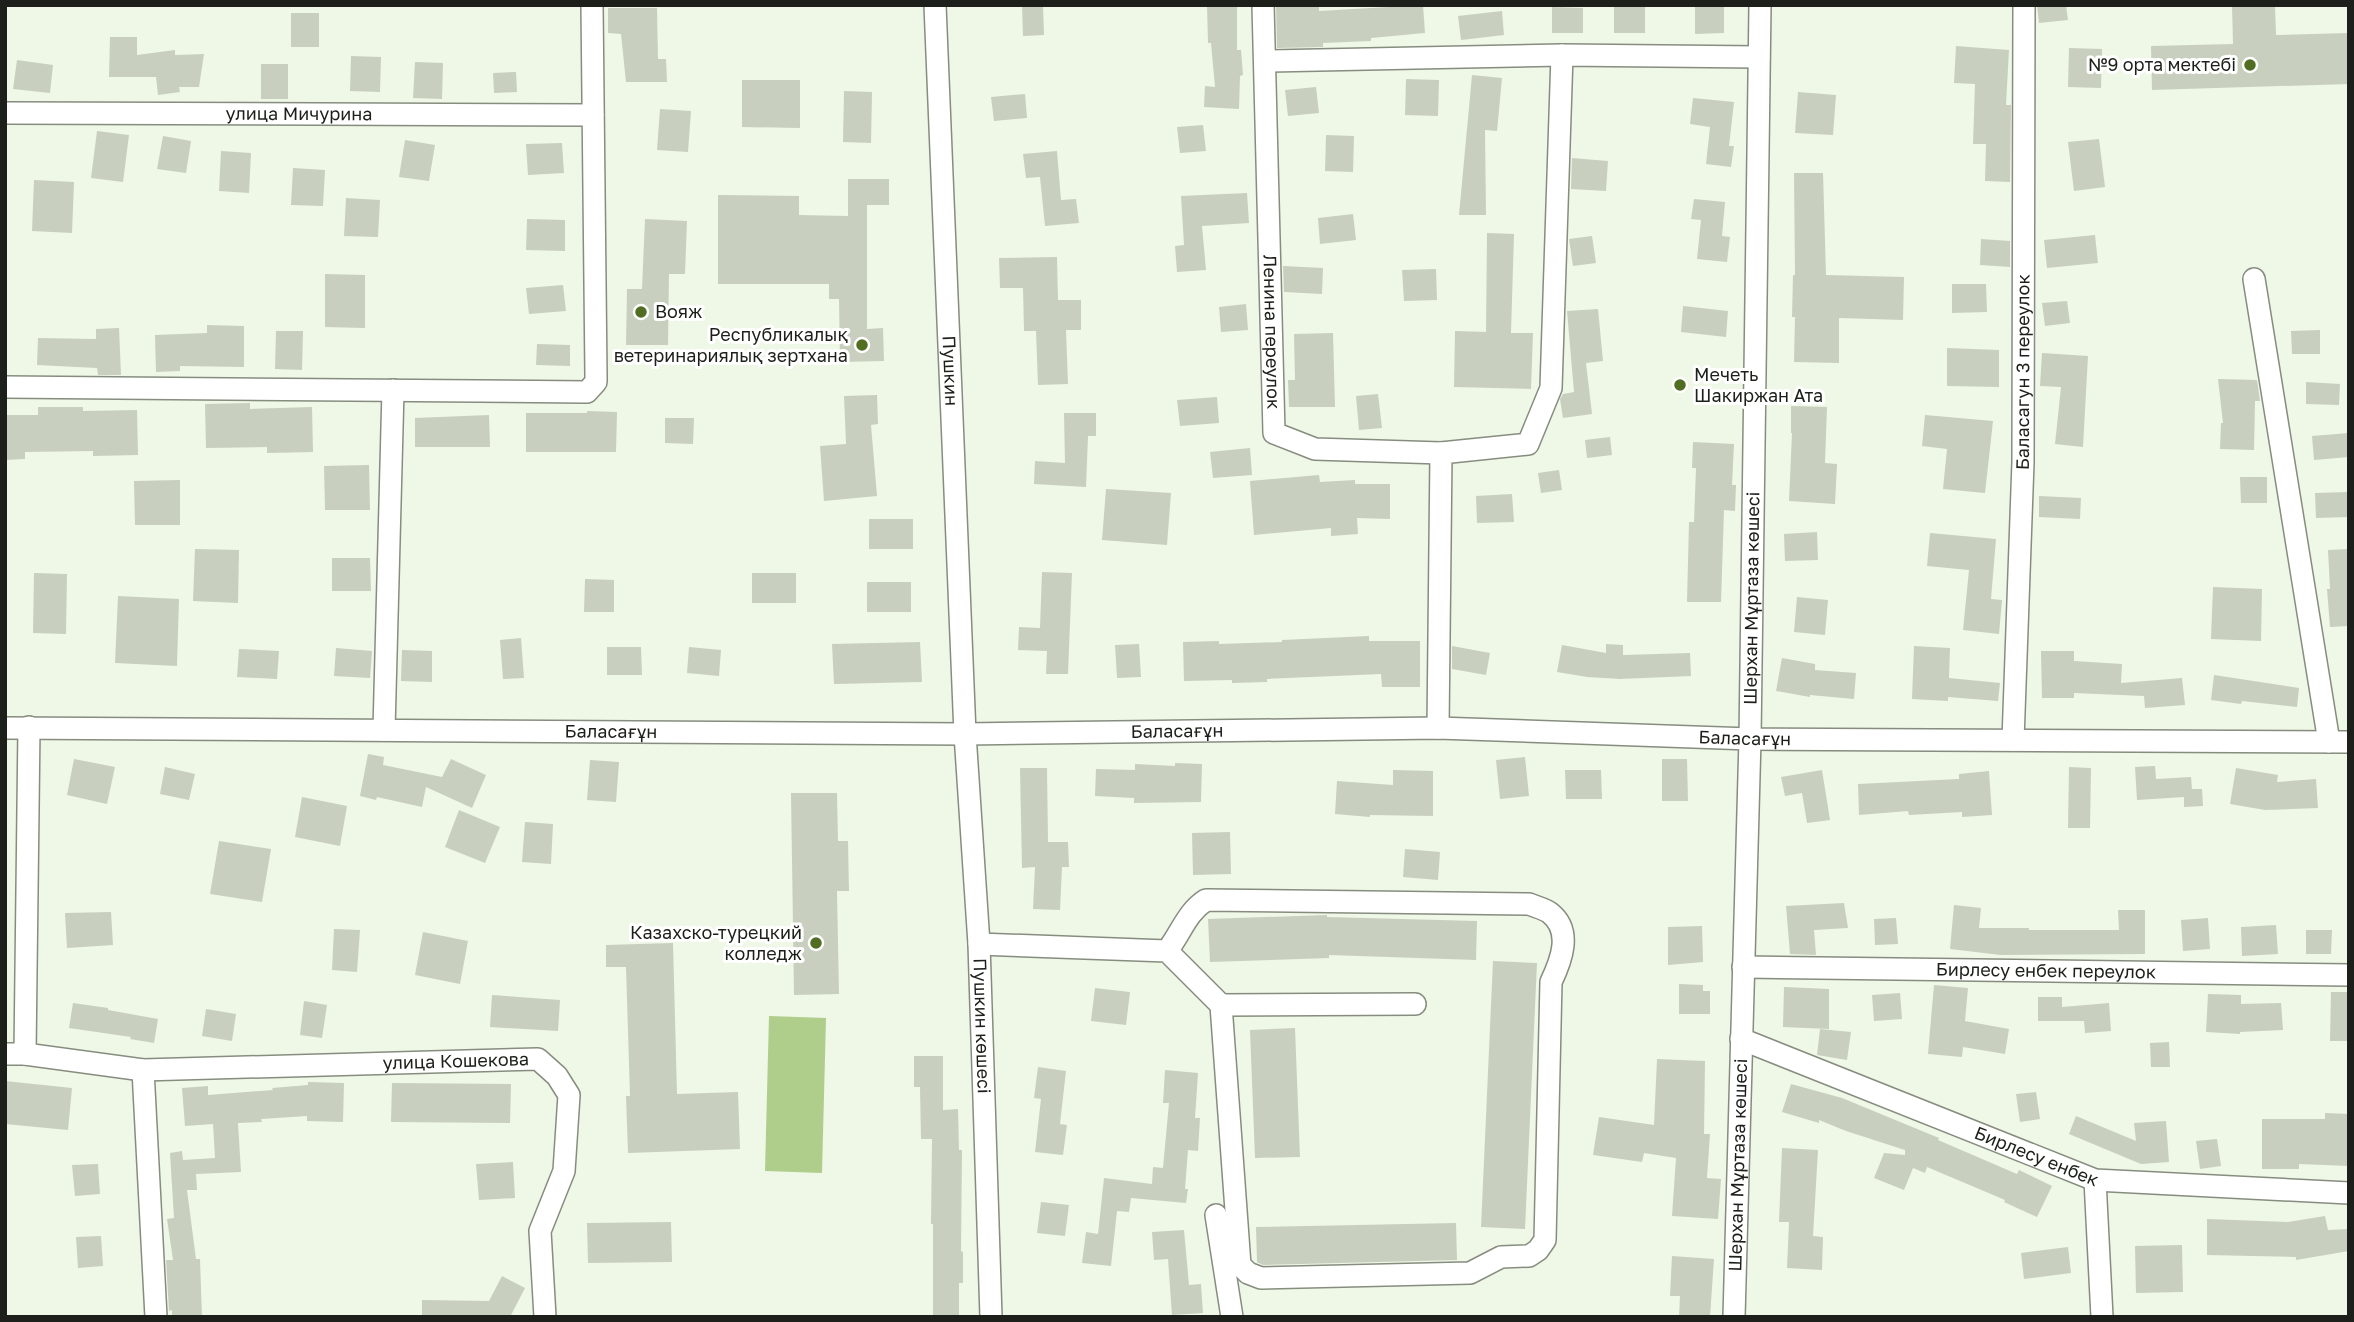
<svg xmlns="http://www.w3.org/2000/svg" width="2354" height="1322" font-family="'Golos Text',sans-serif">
<rect width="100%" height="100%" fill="#eff7e7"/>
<!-- green -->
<path fill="#afcd8b" d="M769,1016L826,1018L822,1173L765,1171Z"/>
<!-- building -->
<path fill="#c8cfbf" d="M1022,5H1043L1044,35L1023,36Z
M1207,5H1237V50H1241L1243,75L1240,76L1239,109L1204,107L1205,86L1215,87L1211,43H1208Z
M1319,5V11L1423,5L1425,33L1371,38V41L1323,43V47L1277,48L1276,6Z
M1695,5H1724V33L1695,34Z
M2037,5H2066L2068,20L2039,23Z
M2232,5H2275L2276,35L2349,33V84L2152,90L2151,46L2233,44Z
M1552,7L1583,8V33H1552Z
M1614,7H1645V33H1614Z
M608,8H657L658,59H666L667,82H626L621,34L608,33Z
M1502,11L1504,35L1461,40L1458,16Z
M291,13H319V47H291Z
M110,37H137V55L175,50V55L204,54L199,87H179L180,92L158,95L156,77H109Z
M1956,46L2009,50L2006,105H2011L2010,182L1985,181L1986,144H1973L1975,84L1954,83Z
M2069,48L2102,49L2101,88L2068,87Z
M351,56L381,57L380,92L350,91Z
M17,60L53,65L50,93L13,89Z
M415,62L443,63L442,99L413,98Z
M261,64H288V99H261Z
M516,72L517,92L494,93L493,73Z
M1472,75L1502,78L1497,131L1485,130L1486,215H1459Z
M1406,79L1439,80L1438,116L1405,115Z
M742,80H800V128L742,127Z
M1316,87L1319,113L1288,116L1285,90Z
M844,91L872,92L871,143L843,142Z
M1798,92L1836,95L1833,135L1795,133Z
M1025,94L1027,118L994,121L991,97Z
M1693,98L1734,102L1729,146H1734L1731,167L1706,164L1710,127L1690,124Z
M660,109L691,111L688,152L657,150Z
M1203,125L1206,151L1180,153L1177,127Z
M97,131L129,135L123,182L91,178Z
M1326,135L1354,136L1353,172L1325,171Z
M163,136L191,141L186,173L157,169Z
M2099,139L2105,187L2074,191L2068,142Z
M405,140L435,145L429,181L399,177Z
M562,143L564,173L528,175L526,144Z
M221,151L251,153L249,193L219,191Z
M1057,151L1061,200L1076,199L1079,223L1045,226L1040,177L1026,178L1023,154Z
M1572,158L1608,161L1606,191L1571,189Z
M293,168L325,170L323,206L291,205Z
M1794,173H1823L1826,275L1904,277L1903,320L1839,318V363L1794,362L1795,317H1792L1793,275H1795Z
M848,179H889V205H867V329L883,328L884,361L840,362L839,299H829V284H718V195L799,196V215L848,216Z
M34,180L74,182L72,233L32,231Z
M1247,193L1249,223L1202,226L1206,270L1177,272L1175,246L1184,245L1181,196Z
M346,198L380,200L378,237L344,236Z
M1694,199L1725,202L1722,236L1730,237L1727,262L1697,259L1701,220L1691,219Z
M1353,214L1356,240L1320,244L1318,218Z
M527,219L565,220V251L526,250Z
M645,219L687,221L685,274H669L668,345H626L627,289H642Z
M1487,233L1514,234L1511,333H1533L1531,389L1454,387L1455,331L1486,332Z
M2095,235L2098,263L2047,268L2044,240Z
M1592,236L1596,263L1573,266L1569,239Z
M1981,239L2010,241V267L1980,265Z
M1057,257L1058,300H1081V330H1066L1068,384L1038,385L1036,331H1024L1023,288H1000L999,258Z
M1283,266L1323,268L1322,294L1284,292Z
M1436,269L1437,300L1404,301L1402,270Z
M325,274L365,275V328L325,327Z
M1952,284H1986L1987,312L1952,313Z
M563,285L566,311L529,314L526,288Z
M2067,301L2070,323L2045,326L2042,303Z
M1246,304L1248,330L1221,332L1219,307Z
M1683,306L1728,311L1726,337L1681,332Z
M1598,309L1603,361L1586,363L1592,414L1563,418L1560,399L1563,394L1574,392L1567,311Z
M207,325L244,326V367L180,366V371L156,372L155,335L207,333Z
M119,328L121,375H98L97,368L37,365L38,338L96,339V329Z
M2320,330V354H2292L2291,331Z
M276,331H303L302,370L275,369Z
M1333,333L1335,407H1289L1288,380H1295L1294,334Z
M537,344L570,345V366L536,365Z
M1947,348L1999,350V387L1947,386Z
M2042,353L2088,356L2083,447L2055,444L2061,387L2040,386Z
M2218,379L2257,380L2260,401H2255L2254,450L2220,449L2221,423H2223Z
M2306,382L2340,384L2339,405L2306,404Z
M1378,394L1382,428L1359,430L1356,396Z
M877,395L878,424L871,425L877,496L824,501L820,446L846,444L844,396Z
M1217,397L1219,423L1180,426L1177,400Z
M250,403V409L312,407L313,452L267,453V447L206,448L205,404Z
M1791,406L1827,407L1825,463L1837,464L1835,504L1789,501L1792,433H1791Z
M38,407H83V411L137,410L138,455L93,456V451L25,452V459L5,460V415H38Z
M587,411L617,412L616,452H526V413H587Z
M1064,413H1096V436H1088L1086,487L1034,484L1035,461L1065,463Z
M489,415L490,447H415V418Z
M1925,415L1993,421L1985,493L1943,489L1947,449L1922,446Z
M665,418H694L693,444L665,443Z
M2349,433V457L2314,460L2312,436Z
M1610,437L1612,455L1587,458L1585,440Z
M1693,442L1734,444L1732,485H1736L1735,511L1724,510L1721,602H1687L1689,522H1694L1696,468H1692Z
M1250,448L1252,475L1213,478L1210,452Z
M369,465L370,510H325L324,466Z
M1559,470L1562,490L1541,493L1538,473Z
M1319,475L1320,482L1355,480V484H1390V519L1357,518L1358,534L1331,536V528L1254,535L1250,481Z
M2240,477H2267V503H2241Z
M180,480V525H135L134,481Z
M1106,489L1171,493L1167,545L1102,540Z
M2349,492V517L2316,518L2315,493Z
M1512,494L1514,522L1477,523L1476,496Z
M2039,496L2081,498L2080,519L2039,517Z
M869,519H913V549H869Z
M1817,532L1818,560L1785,561L1784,534Z
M1930,533L1996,539L1991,599L2002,600L1999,634L1963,630L1969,570L1927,566Z
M195,549L239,550L238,603L193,601Z
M2349,549V626L2330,627L2327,589H2330L2328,550Z
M332,558H370L371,591H332Z
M1042,572L1072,573L1068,674H1046L1047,651L1018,650L1019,627L1040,628Z
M34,573L67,574L66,634L33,633Z
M752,573H796V603H752Z
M585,579L614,580V612H584Z
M867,582H911V612H867Z
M2213,587L2262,589L2261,641L2211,639Z
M118,596L179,599L177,666L115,663Z
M1797,597L1828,600L1825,635L1794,632Z
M1369,636V641H1420V687H1382L1381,674L1267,679V682L1232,683V680L1184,681L1183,642L1219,641V644L1282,642V640Z
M521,638L524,678L503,679L500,640Z
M920,642L922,682L834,684L832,644Z
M1139,644L1141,677L1117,678L1115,645Z
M1606,644L1623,645V655L1690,653L1691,676L1620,679L1587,677L1557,672L1562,645L1606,653Z
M1452,646L1490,653L1486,675L1452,669Z
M1914,646L1950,648L1949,678L2000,683L1998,701L1948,697V701L1912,699Z
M607,647H641L642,675H607Z
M689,647L721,650L719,676L687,673Z
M336,648L372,651L370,678L334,676Z
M239,649L279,651L277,679L237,677Z
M402,650L432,651V682L401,681Z
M2041,651H2074V661L2122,664L2121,683L2182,678L2185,705L2145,708L2144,696L2074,693V698H2042Z
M1782,658L1815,664V670L1856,673L1854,699L1810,695V697L1776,691Z
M2214,675L2299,688L2297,707L2242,701L2241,704L2211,700Z
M368,754L384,757L383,765L442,777L451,759L486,775L472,808L426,787L422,807L377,797L376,800L360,796Z
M1525,757L1529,796L1500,799L1496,760Z
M74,759L115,767L107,804L67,795Z
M1662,759H1687L1688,801H1662Z
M590,760L619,762L616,802L587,800Z
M1175,763L1202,764L1201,802L1134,803V798L1095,796L1096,769L1135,770V764L1175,766Z
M2155,766L2156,779L2191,777L2192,789H2202L2203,806L2184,807V797L2137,800L2135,767Z
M165,767L195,774L189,800L160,794Z
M2069,767L2091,768L2090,828H2068Z
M1020,768H1047L1048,842H1068L1069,867H1062L1060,910L1033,909L1035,867L1022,868Z
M2236,768L2278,775L2277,782L2316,779L2318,808L2265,810L2230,804Z
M1393,770L1433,771V816L1370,815V817L1335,814L1337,781L1393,785Z
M1565,770H1601L1602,799H1566Z
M1822,770L1830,820L1807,823L1802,793L1785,796L1781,777Z
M1989,771L1992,815L1962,817V812L1909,815L1908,811L1859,815L1858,784L1959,779V774Z
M791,793H837L838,841H848L849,891H837L839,994L794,995Z
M302,797L347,806L340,846L295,837Z
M459,810L500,827L485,863L445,847Z
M525,822L553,824L551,864L522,862Z
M1230,832L1231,874L1193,875L1192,833Z
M219,841L271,849L262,902L210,894Z
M1405,849L1440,852L1438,880L1403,877Z
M1844,903L1848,928L1814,930L1816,955L1790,954L1786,906Z
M1954,905L1981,908L1979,928H2029V930H2119L2118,910H2145V954L2001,955L1950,949Z
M111,912L113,945L67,948L65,913Z
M1327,915V917L1477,921L1476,960L1329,955V958L1210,962L1208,919Z
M1896,918L1898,944L1875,945L1874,919Z
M2208,918L2210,949L2183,951L2181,920Z
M2276,925L2278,954L2242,956L2241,927Z
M1702,926L1703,962L1668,965V927Z
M334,929L360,930L357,972L332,970Z
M2306,930H2332L2331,954H2306Z
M423,932L468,941L460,984L415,975Z
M673,943L677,1094L738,1092L740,1149L628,1153L626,1096H630L626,967H606V945Z
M1493,961L1537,963L1525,1229L1481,1227Z
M1679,984L1703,985V991H1710V1014H1679Z
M1934,985L1968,988L1965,1021L2009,1029L2005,1054L1963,1047L1962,1057L1928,1054Z
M1784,987L1829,989V1029L1783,1027Z
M1095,988L1130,992L1126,1025L1091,1021Z
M2331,992H2349V1041H2330Z
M1900,993L1902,1019L1874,1021L1872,995Z
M2208,994L2241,995V1004L2281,1003L2283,1030L2240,1032V1034L2206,1032Z
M492,995L560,1000L558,1031L490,1027Z
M2038,997H2062V1007L2109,1003L2111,1031L2085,1033L2084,1021H2038Z
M304,1001L327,1005L322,1038L300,1035Z
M73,1003L108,1008V1010L158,1019L154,1043L130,1039L131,1037L69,1028Z
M206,1009L236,1014L232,1041L202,1036Z
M1295,1028L1300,1157L1255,1158L1250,1030Z
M1820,1029L1851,1032L1847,1060L1817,1055Z
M2169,1042L2170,1067H2151L2150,1043Z
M914,1056H943V1110L958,1109L959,1150H962L961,1251L963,1252V1283H959V1317H933V1224H931L932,1139H921L920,1087H914Z
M1657,1059L1705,1061L1704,1134H1710L1707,1178L1721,1179L1718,1219L1672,1216L1676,1158L1644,1153L1642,1162L1593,1155L1599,1117L1654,1125Z
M1038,1067L1066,1071L1060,1124L1067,1125L1063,1155L1035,1152L1041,1099L1034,1098Z
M1165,1070L1198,1073L1195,1118H1200L1198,1151L1188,1150L1185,1189H1188L1186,1203L1131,1198L1129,1212L1117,1211L1111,1266L1082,1263L1086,1232L1098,1234L1104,1178L1152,1184L1153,1167L1163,1168L1169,1103H1163Z
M5,1081L72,1088L68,1130L5,1124Z
M308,1082L344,1083L343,1122L307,1121V1116L261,1119L262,1122L238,1123L241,1172L196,1174L197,1190H187L196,1259H200L202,1317H172V1310L169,1311L166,1260H173L167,1219L174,1218L170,1153L182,1151L183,1160L215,1158L213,1124L185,1126L182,1088L208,1086V1095L273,1090L272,1088L308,1085Z
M392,1083L511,1084L510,1123L391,1122Z
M1791,1084L1842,1098L1939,1138L1938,1140L2017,1174L2019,1170L2052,1186L2037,1217L2004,1202L2005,1200L1927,1167L1925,1173L1913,1168L1904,1190L1874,1178L1884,1153L1905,1155V1150L1846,1131L1819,1120V1123L1782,1112Z
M2036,1092L2040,1119L2020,1122L2016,1094Z
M2325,1113L2349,1114V1166L2299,1164V1169H2262V1119H2325Z
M2076,1116L2136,1141L2134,1123L2166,1121L2169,1162L2141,1164L2069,1134Z
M2217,1139L2221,1166L2200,1169L2196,1141Z
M1782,1148L1818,1150L1813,1236L1823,1237L1822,1270L1787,1268L1789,1222H1779Z
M513,1162L515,1198L479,1200L476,1164Z
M98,1164L100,1194L75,1196L72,1165Z
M1041,1202L1069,1205L1065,1236L1037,1233Z
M2325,1216L2328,1230L2349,1229V1251L2296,1260V1257L2207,1255V1219L2288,1222Z
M671,1222L672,1262L588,1263L587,1223Z
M1456,1223L1457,1260L1263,1265L1257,1262L1256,1227Z
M1184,1230L1189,1285L1201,1284L1203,1313L1172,1315L1168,1259L1154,1260L1152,1232Z
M101,1236L103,1266L78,1268L76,1237Z
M2182,1245L2183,1292L2136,1293L2135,1246Z
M2068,1247L2071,1273L2024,1279L2021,1253Z
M1672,1256L1714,1259L1710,1317H1679L1680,1296H1670Z
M502,1276L525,1288L510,1317H422V1300L489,1301Z"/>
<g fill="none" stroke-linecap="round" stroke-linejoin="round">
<defs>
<g id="minor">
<path id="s1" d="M935,5L965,734L979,944L991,1317"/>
<path id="s2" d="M1263,5L1274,433L1315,449L1441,453"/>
<path d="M1266,61L1562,55L1759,57"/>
<path id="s3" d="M5,113L593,115"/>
<path d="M2254,279L2329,742"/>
<path d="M5,387L587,392L596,382V376L592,5"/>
<path id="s4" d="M5,728L965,734L1438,728L1750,739L2349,742"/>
<path d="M1438,728L1441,453L1528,444L1551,388L1562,55"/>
<path d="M384,730L393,390"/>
<path id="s5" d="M2013,740L2023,462L2024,5"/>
<path d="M979,944L1167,951L1221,1005L1240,1265L1248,1273L1261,1278L1470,1273L1501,1257L1529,1256L1538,1250L1545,1240L1551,982C1561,961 1573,931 1550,913C1545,909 1536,907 1529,904L1206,900C1187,912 1181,933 1167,951"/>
<path id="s6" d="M1743,967L2349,975"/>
<path d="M1221,1005L1415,1004"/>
<path id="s7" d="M1741,1039L2095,1180L2349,1193"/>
<path d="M5,1054H25L29,727"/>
<path id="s8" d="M25,1054L143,1070L538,1059L557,1076L569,1095L564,1171L540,1231L545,1317"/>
<path d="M143,1070L156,1317"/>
<path d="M2095,1180L2102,1317"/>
<path d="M1216,1215L1232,1317"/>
<path id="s9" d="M1734,1317L1750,739L1760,5"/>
</g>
</defs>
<!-- minor casing -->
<use href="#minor" stroke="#868d7f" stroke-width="24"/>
<!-- minor -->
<use href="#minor" stroke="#fff" stroke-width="21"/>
</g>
<!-- markers -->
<g fill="#506d22" stroke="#fff" stroke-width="2.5">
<circle cx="2250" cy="65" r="7"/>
<circle cx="641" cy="312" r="7"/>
<circle cx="862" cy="345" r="7"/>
<circle cx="1680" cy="385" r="7"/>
<circle cx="816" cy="943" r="7"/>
</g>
<g text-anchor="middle" stroke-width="6" stroke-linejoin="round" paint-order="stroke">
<!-- poi labels -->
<g font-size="18" fill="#1d201a" stroke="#fff" text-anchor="end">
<text x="2236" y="71">№9 орта мектебі</text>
<text x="655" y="318" text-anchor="start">Вояж</text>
<text x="848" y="341">Республикалық<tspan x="848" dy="21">ветеринариялық зертхана</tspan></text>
<text x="1694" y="381" text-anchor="start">Мечеть<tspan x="1694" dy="21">Шакиржан Ата</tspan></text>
<text x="802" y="939">Казахско-турецкий<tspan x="802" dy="21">колледж</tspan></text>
</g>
<!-- street labels -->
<g font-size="18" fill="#1d201a" stroke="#fff">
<text dy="6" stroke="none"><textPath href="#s3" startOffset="294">улица Мичурина</textPath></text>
<text dy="6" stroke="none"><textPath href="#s2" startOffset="327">Ленина переулок</textPath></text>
<text dy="6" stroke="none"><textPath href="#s1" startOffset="366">Пушкин</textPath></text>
<text dy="6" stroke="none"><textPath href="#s5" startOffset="368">Баласагун 3 переулок</textPath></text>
<text dy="6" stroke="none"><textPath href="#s9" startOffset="719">Шерхан Мұртаза көшесі</textPath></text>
<text dy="6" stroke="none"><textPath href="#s4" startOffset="606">Баласағұн</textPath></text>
<text dy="6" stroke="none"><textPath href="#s4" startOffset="1172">Баласағұн</textPath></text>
<text dy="6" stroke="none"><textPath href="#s4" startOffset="1740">Баласағұн</textPath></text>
<text dy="6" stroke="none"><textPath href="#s6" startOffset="303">Бирлесу енбек переулок</textPath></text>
<text dy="6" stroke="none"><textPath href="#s1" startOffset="1022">Пушкин көшесі</textPath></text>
<text dy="6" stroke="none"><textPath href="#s8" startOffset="432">улица Кошекова</textPath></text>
<text dy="6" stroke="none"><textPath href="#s7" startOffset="318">Бирлесу енбек</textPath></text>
<text dy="6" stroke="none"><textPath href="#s9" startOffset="152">Шерхан Мұртаза көшесі</textPath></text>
</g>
</g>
<!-- border -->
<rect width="2354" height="1322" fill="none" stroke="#1d201a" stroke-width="14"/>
</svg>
